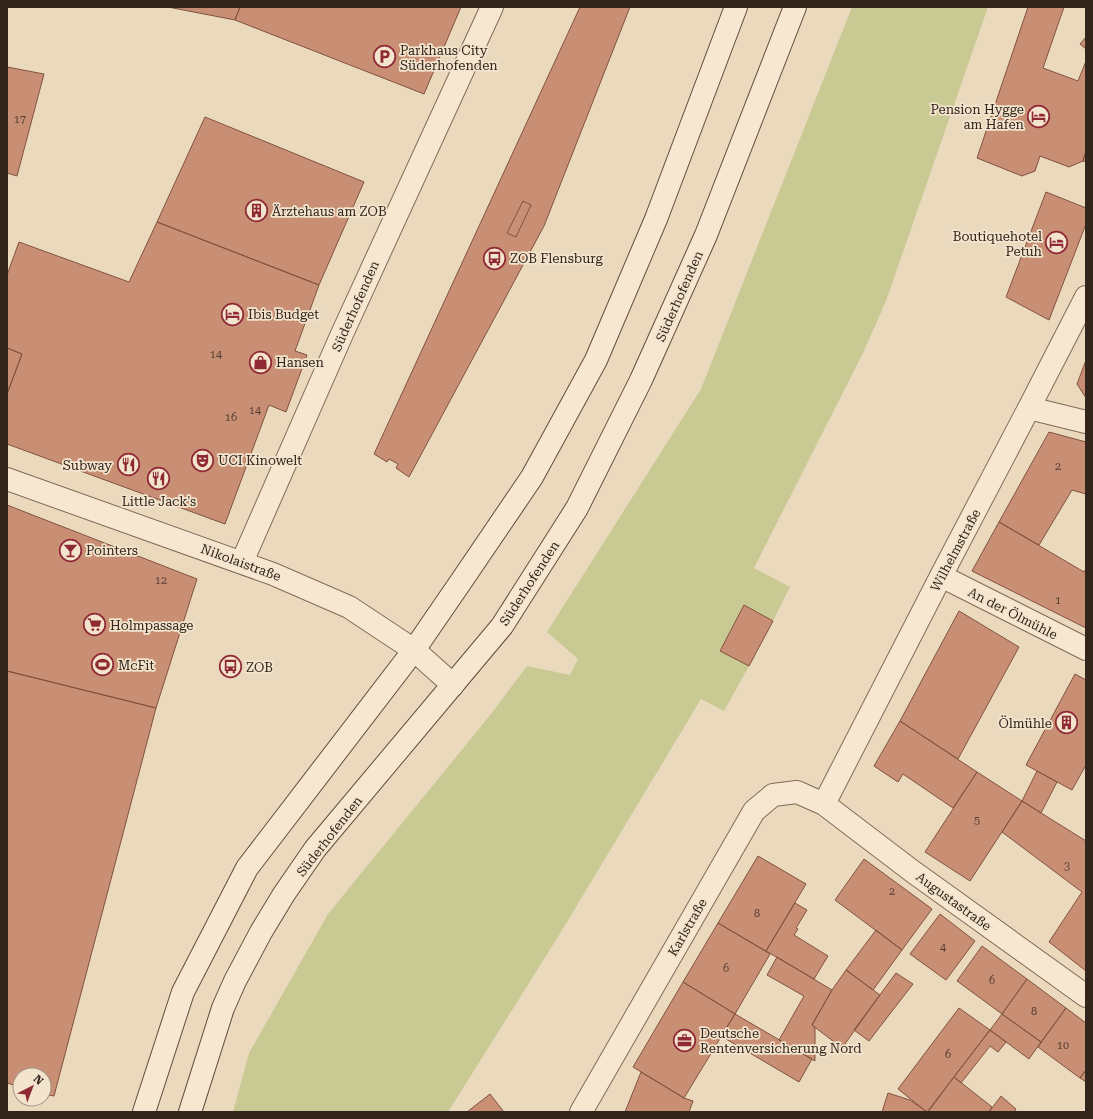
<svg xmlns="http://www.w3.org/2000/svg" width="1093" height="1119" font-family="'Roboto Serif',serif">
<rect width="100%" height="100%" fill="#ebd9be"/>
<!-- green -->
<path fill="#c8c993" d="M852,7H988L886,301L863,353L754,568L790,587L773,621L744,605L720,650L749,666L724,711L701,699L561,932L448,1112H233L249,1053L328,914L491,714L527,666L570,675L578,659L547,632L701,389Z"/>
<!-- building -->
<path fill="#c88f75" stroke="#81523e" d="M168,7H240L235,20Z
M240,7H461L424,94L235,20Z
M580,7H630L544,226L409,477L396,468L398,464L389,459L387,462L374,454Z
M1028,7H1064L1043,68L1078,81L1086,61V151L1083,161L1069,167L1040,156L1035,171L1022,176L977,158Z
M1086,37V49L1080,44Z
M7,67L44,74L17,176L7,173Z
M205,117L364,182L319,285L157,222Z
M1086,151V162L1083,161Z
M1046,192L1086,208V224L1049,320L1006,297Z
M523,201L531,205L516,237L507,233Z
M157,222L319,285L295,351L307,355L286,412L269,405L225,524L7,444V394L22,354L7,348V275L19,242L129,282Z
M7,348L22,354L7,394Z
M1086,360V398L1077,384Z
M1049,432L1086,442V494L1072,490L1039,545L999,522Z
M7,505L197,579L156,708L7,671Z
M999,522L1084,572L1086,569V628L972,571Z
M744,605L773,621L749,666L720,651Z
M959,611L1019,647L958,759L900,721Z
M7,671L156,708L54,1096L44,1094V1075H20V1087L7,1083Z
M1075,674L1086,680V765L1072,790L1026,765Z
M900,721L977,772L953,808L903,774L898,782L874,766Z
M1037,771L1057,782L1041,813L1022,801Z
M977,772L1022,801L970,881L925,852Z
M1022,801L1086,841V971L1049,942L1082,892L1002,832Z
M758,856L806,884L766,951L718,923Z
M864,859L932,909L902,950L835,900Z
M795,903L807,910L796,928L798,929L794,935L828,956L814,979L766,951Z
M940,914L975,941L946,980L910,954Z
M718,923L770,954L735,1014L683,982Z
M876,930L902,950L873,990L846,970Z
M982,946L1027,979L1002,1014L957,981Z
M777,957L832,990L812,1025L815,1028V1061L779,1040L804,996L767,975Z
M846,970L880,995L842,1048L812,1025L832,990Z
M896,973L913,984L869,1041L854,1030Z
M1027,979L1066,1008L1041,1042L1002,1014Z
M683,982L735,1014L684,1098L633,1067Z
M959,1008L990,1030L927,1112L898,1089Z
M1066,1008L1086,1023V1070L1080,1078L1038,1047Z
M735,1014L812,1059L799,1082L721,1036Z
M1002,1014L1041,1042L1029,1059L990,1030Z
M990,1030L1006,1042L998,1052L990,1046L961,1083L954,1077Z
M1086,1070V1082L1080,1078Z
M641,1072L684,1098L693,1101L689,1112H625Z
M954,1077L992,1107L989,1112H928Z
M888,1093L910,1100L927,1112H882Z
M490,1094L504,1112H467Z
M1001,1096L1016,1109L1014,1112H989Z"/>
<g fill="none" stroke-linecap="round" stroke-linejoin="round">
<defs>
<path id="street" d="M1029,408L1086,422
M7,479L273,574L349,607L414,650L453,685
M242,562L342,334L492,7
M941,576L1086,649
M824,804L941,576L1029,408L1086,297
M581,1112L754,811L773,795L797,792L824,804L912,871L1086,996"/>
<path id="secondary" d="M144,1112L183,992L247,868L414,650L460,583L532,477L596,360L656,219L736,7
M190,1112L223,1008L235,981L261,932L284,894L315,849L502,626L577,508L641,380L706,235L795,7"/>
</defs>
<!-- street casing -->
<use href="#street" stroke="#836a58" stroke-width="24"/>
<!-- secondary casing -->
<use href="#secondary" stroke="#644b3b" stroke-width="24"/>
<!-- street -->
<use href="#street" stroke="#f7e7d0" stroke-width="22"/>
<!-- secondary -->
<use href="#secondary" stroke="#f7e7d0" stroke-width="22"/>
</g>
<!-- icons -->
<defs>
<symbol id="parking-ring" viewBox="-11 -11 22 22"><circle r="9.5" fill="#f3e4cd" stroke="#8f2a35" stroke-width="1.5"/><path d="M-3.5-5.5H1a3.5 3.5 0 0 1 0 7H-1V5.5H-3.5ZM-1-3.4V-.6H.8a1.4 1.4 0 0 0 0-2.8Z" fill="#8f2a35"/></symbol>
<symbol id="hotel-ring" viewBox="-11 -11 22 22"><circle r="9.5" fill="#f3e4cd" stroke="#8f2a35" stroke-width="1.5"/><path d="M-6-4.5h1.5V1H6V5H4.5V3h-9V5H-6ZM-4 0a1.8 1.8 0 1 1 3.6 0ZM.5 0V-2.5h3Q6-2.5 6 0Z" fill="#8f2a35"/></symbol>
<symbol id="building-ring" viewBox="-11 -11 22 22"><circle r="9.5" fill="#f3e4cd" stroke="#8f2a35" stroke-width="1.5"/><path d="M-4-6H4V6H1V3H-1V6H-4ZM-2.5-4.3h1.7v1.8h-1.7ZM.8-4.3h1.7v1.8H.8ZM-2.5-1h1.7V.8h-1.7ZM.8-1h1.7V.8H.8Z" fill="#8f2a35"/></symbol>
<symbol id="bus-ring" viewBox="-11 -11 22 22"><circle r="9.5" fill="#f3e4cd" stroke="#8f2a35" stroke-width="1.5"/><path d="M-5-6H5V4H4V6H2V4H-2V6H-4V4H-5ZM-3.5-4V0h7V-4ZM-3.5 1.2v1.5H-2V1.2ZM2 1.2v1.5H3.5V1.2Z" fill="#8f2a35"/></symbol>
<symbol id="shop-ring" viewBox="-11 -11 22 22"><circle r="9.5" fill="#f3e4cd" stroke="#8f2a35" stroke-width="1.5"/><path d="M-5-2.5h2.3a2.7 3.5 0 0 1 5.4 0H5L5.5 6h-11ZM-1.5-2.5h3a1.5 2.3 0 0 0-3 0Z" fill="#8f2a35"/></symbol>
<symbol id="theatre-ring" viewBox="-11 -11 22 22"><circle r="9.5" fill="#f3e4cd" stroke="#8f2a35" stroke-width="1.5"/><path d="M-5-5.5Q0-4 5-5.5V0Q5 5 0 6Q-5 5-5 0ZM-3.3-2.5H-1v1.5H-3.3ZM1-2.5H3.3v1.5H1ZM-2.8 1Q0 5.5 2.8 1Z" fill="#8f2a35"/></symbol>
<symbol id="restaurant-ring" viewBox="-11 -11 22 22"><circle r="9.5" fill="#f3e4cd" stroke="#8f2a35" stroke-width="1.5"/><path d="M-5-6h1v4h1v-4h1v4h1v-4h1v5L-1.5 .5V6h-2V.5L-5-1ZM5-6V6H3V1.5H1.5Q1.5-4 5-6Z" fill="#8f2a35"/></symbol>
<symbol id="bar-ring" viewBox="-11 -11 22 22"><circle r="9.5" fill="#f3e4cd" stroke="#8f2a35" stroke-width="1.5"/><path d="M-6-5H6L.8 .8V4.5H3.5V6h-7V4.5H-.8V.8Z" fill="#8f2a35"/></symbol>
<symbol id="supermarket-ring" viewBox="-11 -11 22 22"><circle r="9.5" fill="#f3e4cd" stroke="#8f2a35" stroke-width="1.5"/><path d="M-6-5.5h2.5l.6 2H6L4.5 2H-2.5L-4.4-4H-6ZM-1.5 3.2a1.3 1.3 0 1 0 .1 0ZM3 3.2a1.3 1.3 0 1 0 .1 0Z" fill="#8f2a35"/></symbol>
<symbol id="stadium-ring" viewBox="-11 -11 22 22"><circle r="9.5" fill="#f3e4cd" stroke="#8f2a35" stroke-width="1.5"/><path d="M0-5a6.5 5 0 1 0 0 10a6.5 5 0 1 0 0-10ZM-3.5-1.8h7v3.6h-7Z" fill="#8f2a35"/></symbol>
<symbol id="office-ring" viewBox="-11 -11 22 22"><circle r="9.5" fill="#f3e4cd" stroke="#8f2a35" stroke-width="1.5"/><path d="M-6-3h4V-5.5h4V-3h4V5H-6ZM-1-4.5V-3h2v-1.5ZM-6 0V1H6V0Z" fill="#8f2a35"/></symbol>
</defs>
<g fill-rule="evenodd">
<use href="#parking-ring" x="372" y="44" width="25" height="25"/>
<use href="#hotel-ring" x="1026" y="104" width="25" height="25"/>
<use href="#building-ring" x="244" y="198" width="25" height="25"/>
<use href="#hotel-ring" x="1044" y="230" width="25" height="25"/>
<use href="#bus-ring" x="482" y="246" width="25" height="25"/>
<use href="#hotel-ring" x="220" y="302" width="25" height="25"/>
<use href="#shop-ring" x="248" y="350" width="25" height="25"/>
<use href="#theatre-ring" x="190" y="448" width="25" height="25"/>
<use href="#restaurant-ring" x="116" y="452" width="25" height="25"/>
<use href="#restaurant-ring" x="146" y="466" width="25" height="25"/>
<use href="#bar-ring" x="58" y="538" width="25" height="25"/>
<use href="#supermarket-ring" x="82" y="612" width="25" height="25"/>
<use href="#stadium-ring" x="90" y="652" width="25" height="25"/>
<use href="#bus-ring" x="218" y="654" width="25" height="25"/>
<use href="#building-ring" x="1054" y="710" width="25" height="25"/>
<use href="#office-ring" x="672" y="1028" width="25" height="25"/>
</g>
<g text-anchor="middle" stroke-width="3.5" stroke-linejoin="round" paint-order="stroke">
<!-- number labels -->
<g font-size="11" fill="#583f32">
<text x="20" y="123">17</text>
<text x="216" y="358">14</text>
<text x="255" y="414">14</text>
<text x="231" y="421">16</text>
<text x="1058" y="470">2</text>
<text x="161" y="584">12</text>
<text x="1058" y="604">1</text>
<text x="977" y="824">5</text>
<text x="1067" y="870">3</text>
<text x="892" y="895">2</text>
<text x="757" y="917">8</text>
<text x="943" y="951">4</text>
<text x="726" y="972">6</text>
<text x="992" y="984">6</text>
<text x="1034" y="1015">8</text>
<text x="1063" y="1049">10</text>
<text x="948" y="1058">6</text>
</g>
<!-- poi labels -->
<g font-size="13" fill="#33241c" stroke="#f3e4cd" text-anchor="start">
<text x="400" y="55">Parkhaus City<tspan x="400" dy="15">Süderhofenden</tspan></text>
<text x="1024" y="114" text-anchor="end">Pension Hygge<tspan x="1024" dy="15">am Hafen</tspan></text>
<text x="272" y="216">Ärztehaus am ZOB</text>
<text x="1042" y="241" text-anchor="end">Boutiquehotel<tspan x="1042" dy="15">Petuh</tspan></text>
<text x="510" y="263">ZOB Flensburg</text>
<text x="248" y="319">Ibis Budget</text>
<text x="276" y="367">Hansen</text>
<text x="218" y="465">UCI Kinowelt</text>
<text x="112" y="470" text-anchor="end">Subway</text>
<text x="159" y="506" text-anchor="middle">Little Jack's</text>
<text x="86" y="555">Pointers</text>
<text x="110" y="630">Holmpassage</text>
<text x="118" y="670">McFit</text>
<text x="246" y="672">ZOB</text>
<text x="1052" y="728" text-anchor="end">Ölmühle</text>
<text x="700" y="1038">Deutsche<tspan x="700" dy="15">Rentenversicherung Nord</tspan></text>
</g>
<!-- street labels -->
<g font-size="13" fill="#33241c" stroke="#f3e4cd">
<text transform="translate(679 296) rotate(-66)" y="5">Süderhofenden</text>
<text transform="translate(355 306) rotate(-66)" y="5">Süderhofenden</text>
<text transform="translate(955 550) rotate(-62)" y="5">Wilhelmstraße</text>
<text transform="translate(241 562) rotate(20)" y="5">Nikolaistraße</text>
<text transform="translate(529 583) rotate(-57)" y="5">Süderhofenden</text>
<text transform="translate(1013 613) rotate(27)" y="5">An der Ölmühle</text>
<text transform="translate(329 836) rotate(-52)" y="5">Süderhofenden</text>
<text transform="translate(954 901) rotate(36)" y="5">Augustastraße</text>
<text transform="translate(687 927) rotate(-60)" y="5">Karlstraße</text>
</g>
</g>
<!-- border -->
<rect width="1093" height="1119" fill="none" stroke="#33241c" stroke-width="16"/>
<!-- north arrow -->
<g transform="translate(32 1087) rotate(42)"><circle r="19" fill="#f3e4cd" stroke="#a69786"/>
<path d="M0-3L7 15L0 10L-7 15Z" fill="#8f2a35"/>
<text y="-6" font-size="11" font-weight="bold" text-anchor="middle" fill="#33241c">N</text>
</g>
</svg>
